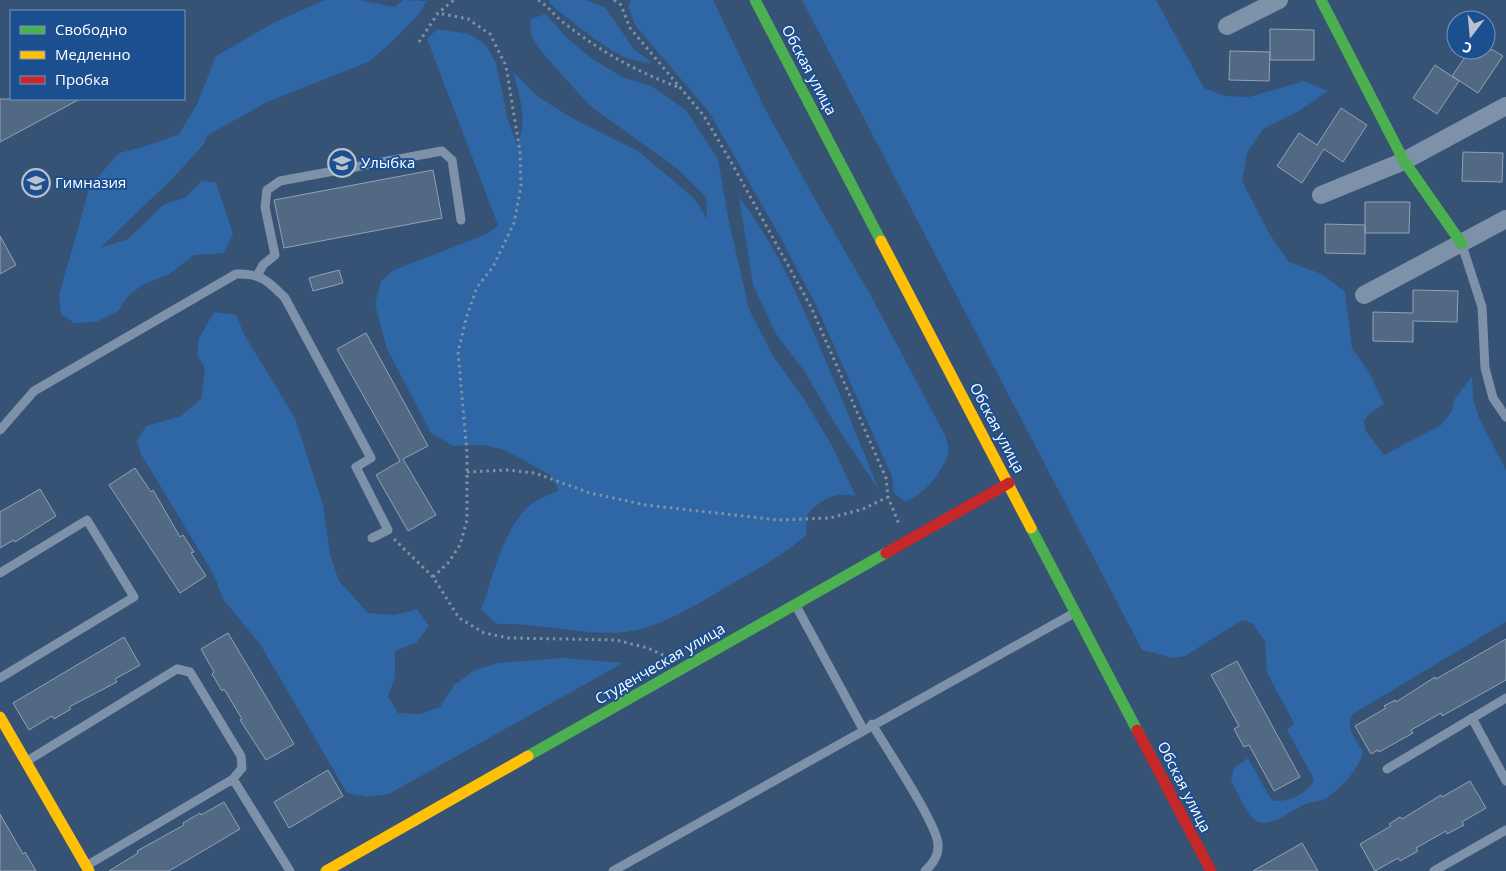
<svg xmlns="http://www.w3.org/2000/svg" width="1506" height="871" font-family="'Open Sans',sans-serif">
<rect width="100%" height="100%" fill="#365274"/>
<!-- green -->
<path fill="#2f66a5" d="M325,0H359L395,7L403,0L427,1L418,15L390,44L368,62L267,102L208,135L204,144L172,179L100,248L128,239L163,205L186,197L202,181L216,182L233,234L224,253L194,255L168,275L144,284L129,295L118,311L96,322L74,323L61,314L59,295L89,189L104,170L119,153L146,146L179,134L197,104L216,56L275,22Z
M550,0H585L605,7L634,49L652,63C645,62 636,61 629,59C609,52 567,18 549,3Z
M631,0H713L764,107L820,208L871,296L946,437C947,442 949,448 948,453C943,473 923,495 905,502L894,493L892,477L816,305L779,235L709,112L635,25L628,5Z
M802,0H1156L1204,88L1225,96L1249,97L1304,81L1328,91L1299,111L1263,129L1247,153L1242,181L1269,233L1289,262L1322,274L1345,292L1352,348L1369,372L1384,404L1371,412L1364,420L1365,430L1384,455L1441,425L1452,411L1454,400L1472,376L1473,398L1479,418L1506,470V622L1353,714C1344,729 1356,739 1363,752C1359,769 1342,787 1328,797C1321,802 1316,801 1309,803C1295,806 1275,827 1259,822C1247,817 1238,792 1231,781L1234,768L1248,758L1269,796L1274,801C1288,802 1310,793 1314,779L1287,730L1294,723L1267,673L1265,641L1252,623L1242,620L1185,656L1173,658L1142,650Z
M546,14L567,38L591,58L622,77L651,86L686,110L718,159L729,222L749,309L773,356L804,399L830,442L856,496C833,492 823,498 807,515L806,535C784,555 759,568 733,583C697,604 655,633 611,633C573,633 536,623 497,624L481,610C493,578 504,523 534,502C542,497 551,494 559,490L550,475L505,450L483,445L453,446L431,433L387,349L375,304L381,281L394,270L487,234L498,225L427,39L437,29L469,34L486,45L496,63L508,120L517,145C528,122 520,96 513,72L537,96L572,118L638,151L694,198L707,219L706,197L675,167L589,105L540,50L531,35L530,19Z
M739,197C773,242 794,287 816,338C838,388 858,439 879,490L835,424L805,372L776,334L753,285Z
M214,312L236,315L245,336L295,418L323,505L330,555L339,581L368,613L395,615L417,609L429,626L416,643L395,651V677L388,696L398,713L420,714L440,707L454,685L475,670L498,663L562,658L623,663L389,794L368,797L347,793L260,644L223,599L214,575L141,454L137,441L146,426L181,416L201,399L205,369L197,354L199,338Z"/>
<!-- building -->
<path fill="#526984" stroke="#92a2b6" d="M1270,29L1314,30V60H1270Z
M1470,50H1493L1503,56L1478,93L1452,76Z
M1230,51L1270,52L1269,81L1229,80Z
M1435,65L1459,81L1437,114L1413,98Z
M0,99H80L0,142Z
M1341,108L1367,125L1343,162L1324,149L1302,183L1277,166L1299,133L1317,145Z
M1463,152L1503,153L1502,182L1462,181Z
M433,170L442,218L284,248L274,200Z
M1365,202H1410L1409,233H1365Z
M1325,224L1365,225V254L1325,253Z
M0,236L16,265L0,274Z
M339,270L343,283L313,291L309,278Z
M1413,290L1458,291L1457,322L1413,321V342L1373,341V312L1413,313Z
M366,333L428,446L403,459L436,515L408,531L376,475L400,461L337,349Z
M135,468L151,492L153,490L180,537L183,535L194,552L191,553L206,576L180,593L109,485Z
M40,489L56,516L15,542L14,540L0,548V512Z
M228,633L294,744L266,760L240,720L242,719L224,689L222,691L212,674L214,672L201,649Z
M124,637L140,665L115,679L117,682L69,707L71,709L54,719L52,716L29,730L13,703Z
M1506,639V680L1442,716L1441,713L1411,730L1413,733L1379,752L1378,750L1371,754L1355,726L1386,708L1384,706L1395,700L1396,702L1435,677L1436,679Z
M1237,661L1300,777L1274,791L1249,745L1244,747L1234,729L1239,726L1211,675Z
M328,770L343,796L289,828L274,802Z
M1470,781L1486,808L1462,822L1464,825L1447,834L1446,831L1416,848L1418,851L1400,861L1398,858L1375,871L1360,844L1391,826L1389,824L1400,817L1402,819L1441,795L1442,797Z
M224,802L240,829L169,871H109L138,853L137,851L184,825L183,823L200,813L201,815Z
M0,814L23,854L25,852L36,871H0Z
M1302,843L1318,871H1253Z"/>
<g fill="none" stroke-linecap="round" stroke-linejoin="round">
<!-- path -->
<path stroke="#7d92a8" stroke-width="3" stroke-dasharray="2.5 4" stroke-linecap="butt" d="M538,0C548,6 555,16 564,23C600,51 638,73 681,88
M614,0L621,5L630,28L704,116L730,160L811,307L886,478L888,497L899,524
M419,42L438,13L454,0
M467,472L507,470L535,473L590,493L646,505L778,520L830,518L863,509L888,497
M394,539L433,577L459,618L484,633L509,638L616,640L648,648L665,656
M433,577L448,563L460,545L467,520V453L458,352L466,319L477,287L493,267L514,223L521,186L520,152L506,66L490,34L468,19L438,13"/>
<!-- lane -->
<path stroke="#7d92a8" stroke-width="9" d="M1462,245L1482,307L1485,368L1493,398L1506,417
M257,276L263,265L275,255L265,207L267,190L280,181L442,151L452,160L461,220
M0,430L34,391L236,274C261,273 268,281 285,298L371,458L356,467L388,530L372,538
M0,573L87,520L134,597L0,678
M795,604L863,729
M1472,718L1506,781
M872,724C886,748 936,822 938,844C939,855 933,864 925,871
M27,761L177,669L190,672L241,756L242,768L233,779L86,866
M1387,769L1506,698
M233,779L290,871
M613,871L1076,612
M1434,871L1506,830"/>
<!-- street -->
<path stroke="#7d92a8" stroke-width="18" d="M1227,26L1279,0
M1321,195L1404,161L1506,106
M1364,295L1506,219"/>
<!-- fast -->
<path stroke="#4caf50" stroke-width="11" d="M755,0L881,241
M1321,0L1404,161L1462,244
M1031,528L1137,730
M528,756L886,553"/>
<!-- slow -->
<path stroke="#ffc107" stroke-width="11" d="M881,241L1031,528
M0,717L89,871
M326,871L528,756"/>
<!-- jam -->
<path stroke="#c62828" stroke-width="11" d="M886,553L1009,483
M1137,730L1211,871"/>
</g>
<!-- icons -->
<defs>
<symbol id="school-ring" viewBox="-11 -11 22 22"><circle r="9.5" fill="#1b4f8f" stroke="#b9c2ce" stroke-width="1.5"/><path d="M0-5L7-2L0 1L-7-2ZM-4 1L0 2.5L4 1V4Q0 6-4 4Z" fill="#b9c2ce"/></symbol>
</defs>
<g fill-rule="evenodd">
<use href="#school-ring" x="326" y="147" width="32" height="32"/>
<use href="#school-ring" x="20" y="167" width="32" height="32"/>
</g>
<g text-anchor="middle" stroke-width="4" stroke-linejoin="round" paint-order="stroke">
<!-- street labels -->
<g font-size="15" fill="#fff" stroke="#1b4f8f">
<text transform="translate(809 70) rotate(62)" y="5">Обская улица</text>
<text transform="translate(997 428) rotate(62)" y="5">Обская улица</text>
<text transform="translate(660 664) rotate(-30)" y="5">Студенческая улица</text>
<text transform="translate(1184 787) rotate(63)" y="5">Обская улица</text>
</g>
<!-- poi labels -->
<g font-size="15" fill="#fff" stroke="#1b4f8f" text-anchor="start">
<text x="361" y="168">Улыбка</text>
<text x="55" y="188">Гимназия</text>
</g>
</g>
<!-- legend -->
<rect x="10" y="10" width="175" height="90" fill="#1b4f8f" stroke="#7695bc"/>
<rect x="20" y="26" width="25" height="8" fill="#4caf50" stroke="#7695bc"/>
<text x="55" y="35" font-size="15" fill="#ffffff">Свободно</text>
<rect x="20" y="51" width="25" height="8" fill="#ffc107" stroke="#7695bc"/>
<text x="55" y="60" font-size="15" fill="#ffffff">Медленно</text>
<rect x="20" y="76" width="25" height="8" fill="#c62828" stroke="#7695bc"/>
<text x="55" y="85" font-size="15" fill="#ffffff">Пробка</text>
<!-- north arrow -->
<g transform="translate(1471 35) rotate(196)"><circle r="24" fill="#1b4f8f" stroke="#7695bc"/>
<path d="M0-4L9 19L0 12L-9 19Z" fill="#b9c2ce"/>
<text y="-8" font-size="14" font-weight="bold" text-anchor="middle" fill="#ffffff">С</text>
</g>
</svg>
